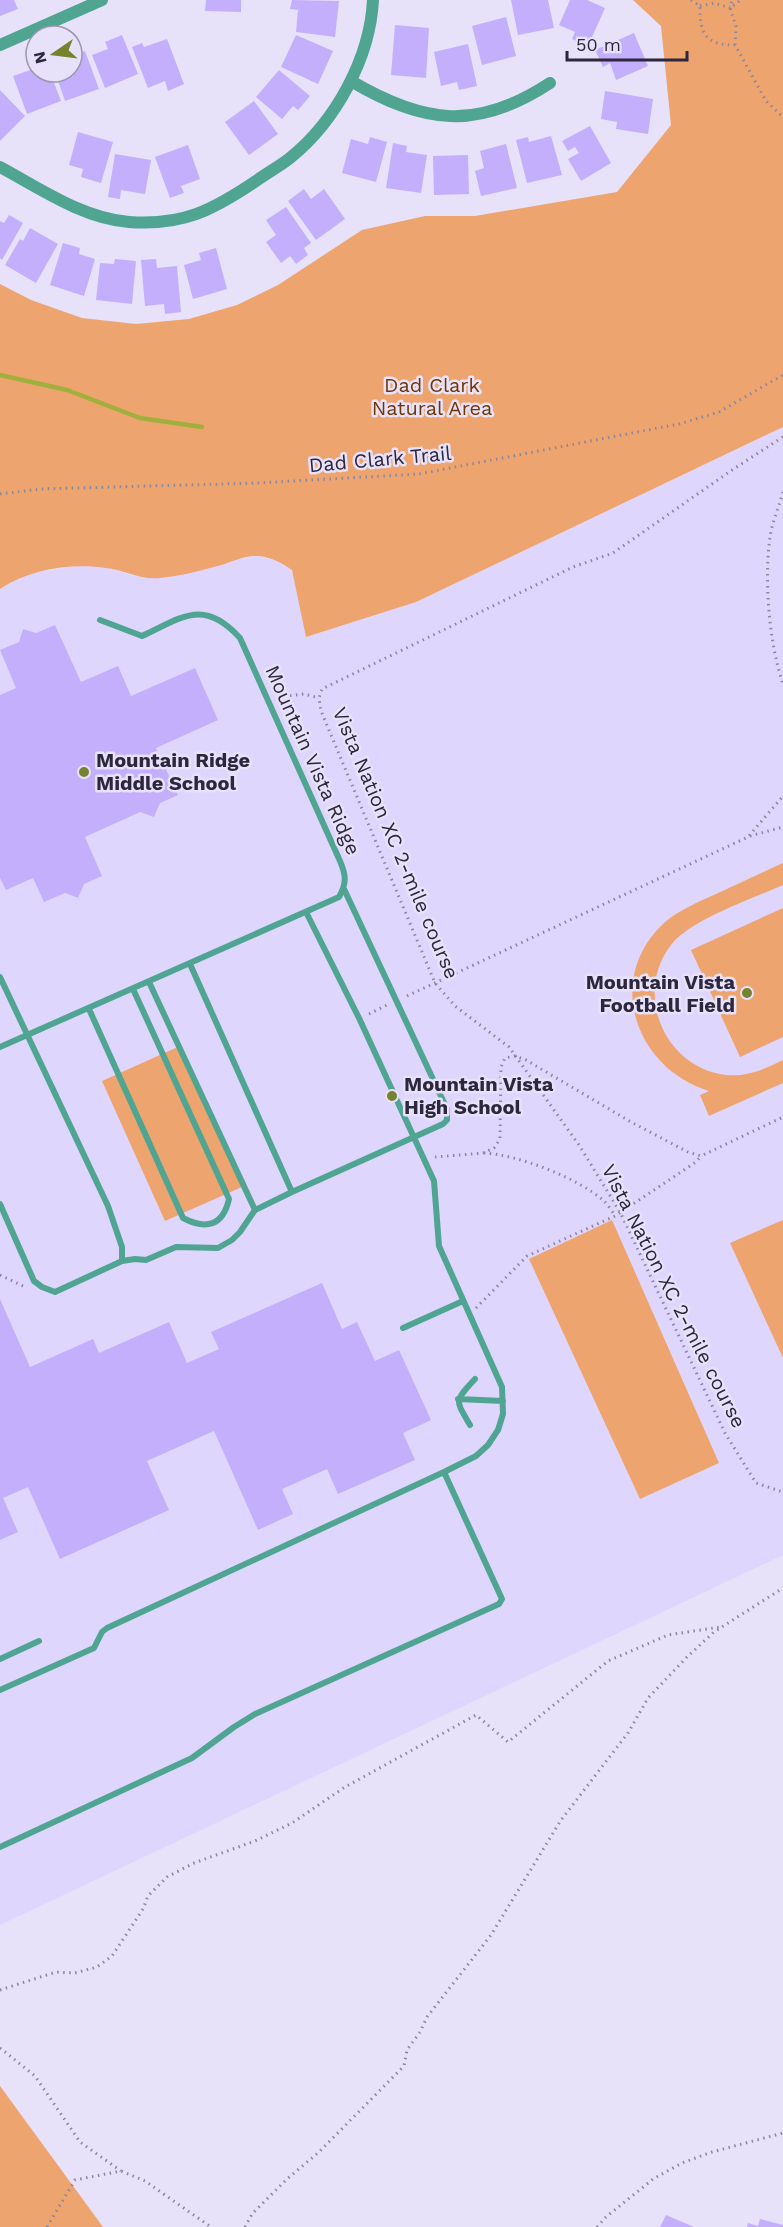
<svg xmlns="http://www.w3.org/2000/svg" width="783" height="2227" font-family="'Work Sans',sans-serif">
<rect width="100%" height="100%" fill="#e7e1f9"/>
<!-- built -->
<path fill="#dfd6fd" d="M783,427V1555L0,1925V589L9,583L40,571L79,566L108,568L134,576L158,578L216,567L238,559L257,556L278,561L292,570L307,637L416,602Z"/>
<!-- green -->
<path fill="#eea46e" d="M633,0H783V427L416,602L306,637L292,570C282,563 271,557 258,556C243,555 228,564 214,567C197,572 178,576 160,578C140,580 124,570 106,568C71,563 30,569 0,589V284L31,300L82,318L136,324L189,319L237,305L278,285L362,230L425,216H475L617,192L671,125L661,26Z
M783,863V885C752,899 690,920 671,945C633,994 665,1068 726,1075C747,1077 765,1069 783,1060V1083L709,1116L700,1095L709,1091C635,1068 604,979 664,923C679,910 698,902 716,894C738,884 761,873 783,863Z
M783,908V1037L740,1057L691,950Z
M180,1046L242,1187L165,1221L102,1081Z
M612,1220L719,1463L640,1499L529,1259Z
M783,1220V1358L730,1243Z
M0,2086L103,2227H0Z"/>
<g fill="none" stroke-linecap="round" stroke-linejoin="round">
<!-- stream -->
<path stroke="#a1b03d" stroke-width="4.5" d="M0,375L67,390L140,418L202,427"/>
</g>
<!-- building -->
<path fill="#c4affd" d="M0,0H14L18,9L0,16Z
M206,0H241V12L205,11Z
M292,0L339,1L335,37L296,32L298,10L290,9Z
M511,0H548L554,28L518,35Z
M570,0H587L605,8L588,46L572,39L575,32L559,25Z
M506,17L516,56L482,65L472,26Z
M395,25L429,28L426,78L391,75Z
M634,33L648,66L616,80L610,63L603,67L595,50Z
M122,35L138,74L105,88L92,55L108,49L105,42Z
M296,35L333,51L318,84L281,67Z
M167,39L184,84L168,91L165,81L148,88L132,47L142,43L144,47Z
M468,44L477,86L459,90L457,82L441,86L434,52Z
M85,51L99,89L65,101L55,72H72V56Z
M36,68V72H50L61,101L27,114L13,76Z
M279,70L310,96L298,110L293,106L282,119L256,97Z
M0,90L25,116L0,141Z
M605,91L653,99L648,134L616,129L617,122L601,119Z
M254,101L278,134L249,155L225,122Z
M590,126L611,163L581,181L568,159L579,153L575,147L568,151L562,141Z
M78,132L113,142L101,183L81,177L83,169L69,165Z
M551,136L562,175L527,183L516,140L528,137L529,142Z
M370,137L387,142L376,182L342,173L351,139L368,144Z
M393,143L407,146L406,152L427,155L421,193L386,188Z
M506,144L517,188L481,196L475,171L484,168L480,151Z
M188,145L200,179L181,186L184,193L170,198L155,157Z
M115,154L151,160L145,194L121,190L120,199L108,197Z
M468,155L469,194L434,195L433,156Z
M304,189L311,199L324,189L345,219L316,240L288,201Z
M286,207L311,243L304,248L308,255L296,264L290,256L281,263L266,242L276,235L266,220Z
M9,215L23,223L2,260L0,258V221L4,223Z
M30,228L58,244L36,283L5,265L20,239L23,241Z
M63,243L80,248L79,254L95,259L84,296L50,285Z
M216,248L227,289L193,299L184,265L201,260L199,253Z
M115,259L136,261L132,304L96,300L100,263L114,264Z
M156,259L157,268L177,266L181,312L165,314L164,304L145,306L141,260Z
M55,625L81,682L118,666L131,696L195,668L218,720L156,748L178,795L160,803L154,817L140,812L85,837L102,876L84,884L78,898L65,893L44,902L33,878L6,890L0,878V695L16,688L0,650L19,642L23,629L36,633Z
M322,1283L342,1329L357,1322L375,1361L399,1350L431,1420L403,1433L415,1460L338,1494L327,1469L282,1489L293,1514L258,1530L214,1431L147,1461L169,1510L60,1559L28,1487L3,1498L18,1532L0,1540V1299L30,1367L93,1339L99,1353L169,1322L187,1363L219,1349L211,1332Z
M666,2215L694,2227H660Z
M760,2219L783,2225V2227H747L748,2223L758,2226Z"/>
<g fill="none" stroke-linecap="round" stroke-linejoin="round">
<!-- path -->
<path stroke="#8d879e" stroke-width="3" stroke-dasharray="1.5 4.5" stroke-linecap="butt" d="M691,0L700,6C699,35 707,45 735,45L766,101L783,117
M700,6L714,3L730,8L732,0
M735,45L736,26L730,8L741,0
M783,437L732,470L613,553L573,567L322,689L319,698L321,711L435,983L455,1006L509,1047L579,1145L620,1212L725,1433L756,1483L783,1492
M783,492C779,507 772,522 770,537C764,580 769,643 783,684
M0,494L41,489L258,483L419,474L679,424L719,412L783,375
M278,697L304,694L319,698
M750,836L783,827
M407,996L748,837L783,796
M369,1014L387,1005
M484,1153C519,1155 578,1178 604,1201C608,1205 612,1211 615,1216
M435,1157L483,1153L494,1148L500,1139L501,1067L505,1058L515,1056L526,1060L631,1122L688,1152L701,1156L783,1117
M0,1275L25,1287
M476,1308L527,1256L615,1216L696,1162L701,1156
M0,1990L56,1972L75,1973L97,1967L112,1956L143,1909L148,1896L167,1877L194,1863L255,1841L292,1823L345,1787L476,1715L508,1742L608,1661L668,1635L720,1627
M0,2048L35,2076L80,2142L121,2171
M47,2227L75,2180L121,2171L145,2181L211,2227
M245,2227L252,2214L287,2179L319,2152L404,2066L407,2050L420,2032L427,2017L491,1935L561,1820L628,1733L648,1698L687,1657L714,1632L783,1588
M597,2227L606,2217L653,2179L682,2163L712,2152L783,2133"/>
<!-- service -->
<path stroke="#4fa591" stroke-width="6" d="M190,964L292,1192L443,1124L447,1120V1109L344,889
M0,977L108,1206L122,1247V1261
M149,982L255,1210
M89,1009L183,1218C206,1230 223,1226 229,1199L133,989
M0,1047L339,897C347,883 346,875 340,861L240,638C204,598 183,617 142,636L100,620
M0,1204L34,1281L42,1287L55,1292L122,1261L135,1259L146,1260L176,1247L218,1248L232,1240L240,1232L255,1210L292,1192
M403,1328L463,1301
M458,1399L503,1401
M470,1425C455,1399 454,1402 475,1379
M0,1659L39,1641
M0,1690L94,1648L102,1632L107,1628L444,1472
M0,1847L192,1758L234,1727L255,1714L499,1604L502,1599L444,1472L476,1456L488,1445L498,1430L503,1414L502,1387L439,1246L434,1181L359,1018L306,912"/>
<!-- minor -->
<path stroke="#4fa591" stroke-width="12" d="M0,45L102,0
M351,81C424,124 477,131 550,83
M0,167C41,189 82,218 129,222C183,226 213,210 256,181C267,173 280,166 290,158C336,121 370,58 373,0"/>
</g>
<!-- markers -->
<g fill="#77822f" stroke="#e7e1f9" stroke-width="2">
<circle cx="84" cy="772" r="6"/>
<circle cx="747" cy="993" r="6"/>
<circle cx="392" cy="1096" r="6"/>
</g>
<g text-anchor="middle" stroke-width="5" stroke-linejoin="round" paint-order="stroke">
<!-- park labels -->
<g font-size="20" fill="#713700" stroke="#e7e1f9">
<text x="432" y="392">Dad Clark<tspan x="432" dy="23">Natural Area</tspan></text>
</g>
<!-- street labels -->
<g font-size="20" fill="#2d273d" stroke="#e7e1f9">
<text transform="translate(380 459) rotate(-5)" y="7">Dad Clark Trail</text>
<text transform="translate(313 760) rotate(66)" y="7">Mountain Vista Ridge</text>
<text transform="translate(396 843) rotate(67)" y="7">Vista Nation XC 2-mile course</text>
<text transform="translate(674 1296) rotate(63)" y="7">Vista Nation XC 2-mile course</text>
</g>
<!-- poi labels -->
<g font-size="20" font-weight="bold" fill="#2d273d" stroke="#e7e1f9" text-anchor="start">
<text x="96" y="767">Mountain Ridge<tspan x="96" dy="23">Middle School</tspan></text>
<text x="735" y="989" text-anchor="end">Mountain Vista<tspan x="735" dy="23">Football Field</tspan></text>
<text x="404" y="1091">Mountain Vista<tspan x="404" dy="23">High School</tspan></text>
</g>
</g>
<!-- north arrow -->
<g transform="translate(54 54) rotate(256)"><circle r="28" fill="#e7e1f9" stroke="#9d97ae" stroke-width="1.5"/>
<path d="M0-4.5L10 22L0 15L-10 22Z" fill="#77822f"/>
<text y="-9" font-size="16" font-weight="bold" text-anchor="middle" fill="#2d273d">N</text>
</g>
<!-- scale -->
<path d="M567 51v9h120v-9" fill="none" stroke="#2d273d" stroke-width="3"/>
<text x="576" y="51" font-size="18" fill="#2d273d" stroke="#e7e1f9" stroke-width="4.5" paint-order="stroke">50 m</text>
</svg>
